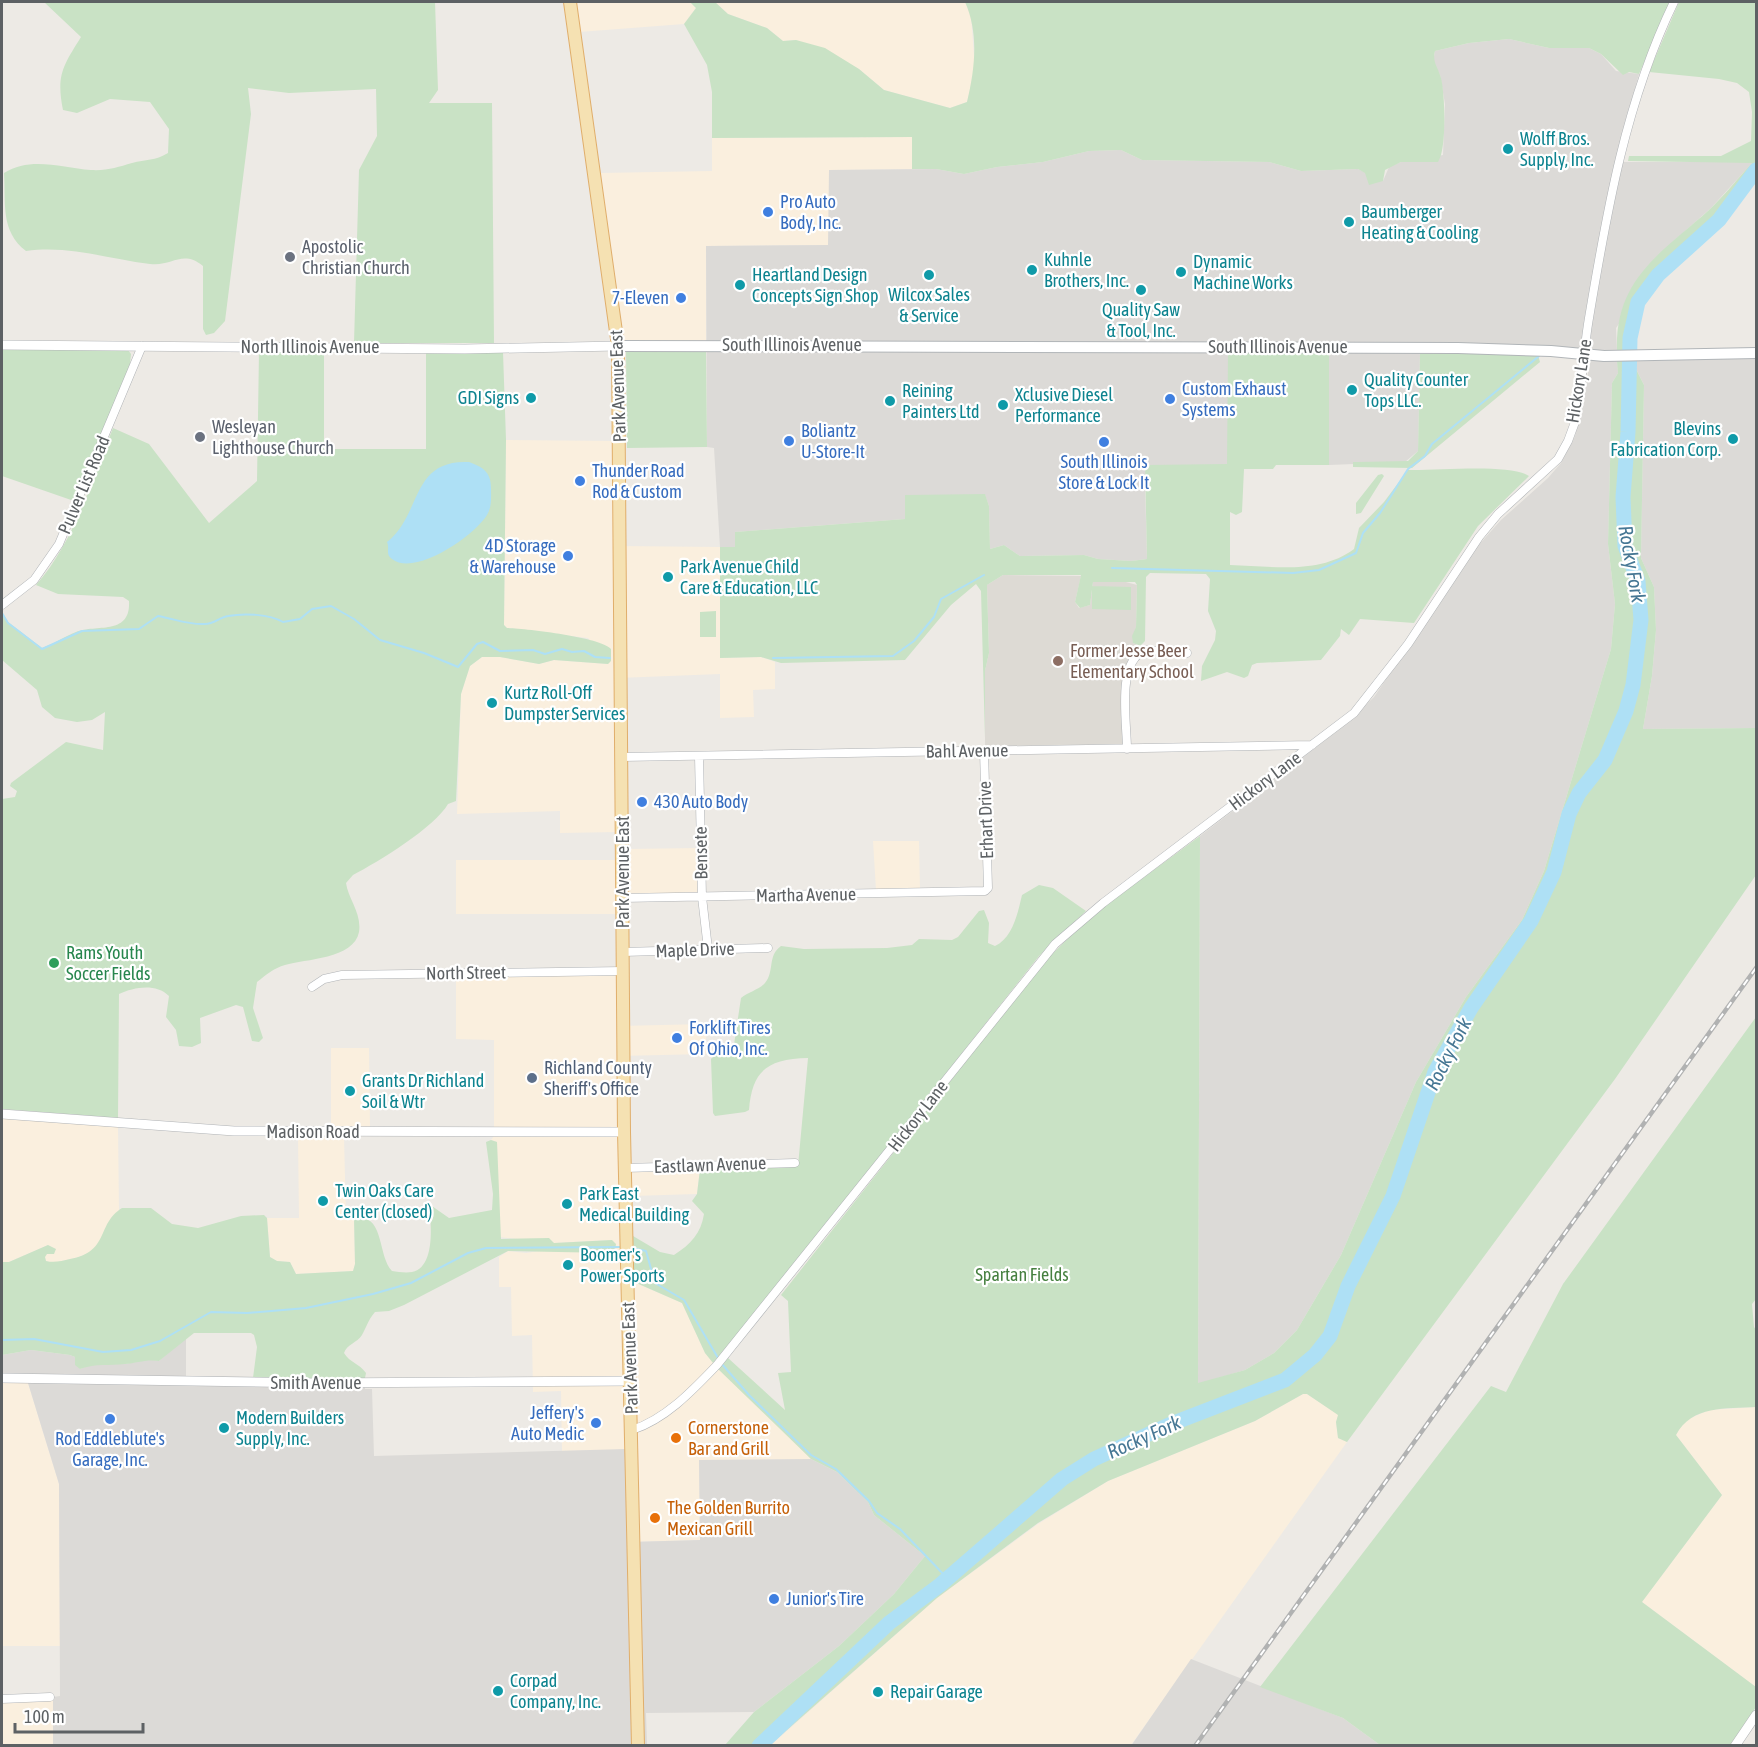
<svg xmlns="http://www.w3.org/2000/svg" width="1758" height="1747" font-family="'Asap Condensed',sans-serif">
<rect width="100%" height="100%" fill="#edeae5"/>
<!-- commercial -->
<path fill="#faefde" d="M574,2H690L696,8L684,24L579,32Z
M715,2H965L971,16L975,69L967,102L950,108L884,90L859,69L796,40L783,41L767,28L728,14Z
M912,137V169L829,170V245L706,246V351H626L600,173L712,171V138Z
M506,440L614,441L617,546L720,547V658L761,657L775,662V689L753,690L754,717L720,718V674L618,678V832L560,833V811L457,814L461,694L470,666L482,657H500L539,664L554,660L608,664L588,638L507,628L504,625Z
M873,841H919L920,889L876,890Z
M699,848L700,893L619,895V914H456V860H627V849Z
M618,975V1026L706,1024V1054L618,1056L619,1172L700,1169L697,1194L632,1196L634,1282L682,1303L705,1353L811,1459L699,1460L700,1540L629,1542L626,1450L562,1451L561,1391L533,1392L532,1335L512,1336L511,1287H499V1257L508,1251L526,1253L612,1240L554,1243L499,1237L497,1142L491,1140L494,1136V1040L456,1039V977Z
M331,1048H369L370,1127H331Z
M2,1118L118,1127L119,1210L94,1251L76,1258L52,1263L46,1261L45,1257L48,1245L9,1262H2Z
M298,1137H344L346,1217L354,1218L355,1264L353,1271L296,1274L290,1262L277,1261L270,1257L267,1218H299Z
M2,1383H28L59,1484L60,1646H2Z
M1303,1394H1307L1339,1415L1336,1422L1338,1438L1347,1442L1131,1745L770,1746L937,1598L1038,1524L1108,1481L1255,1421Z
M1756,1407V1687L1642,1602L1722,1495L1676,1435L1684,1421L1709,1410Z
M53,1694V1745L2,1746V1696Z"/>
<!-- industrial -->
<path fill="#dcdad7" d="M1509,39L1549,48H1589L1601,54L1616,71L1639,74L1615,162H1753L1711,208L1676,239L1616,328L1618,373L1612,383L1608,544L1615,604L1611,649L1544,871L1522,920L1466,997L1416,1082L1341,1255L1297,1330L1274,1353L1245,1370L1198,1384L1200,836L1340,729L1374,697L1476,548L1501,520L1548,478L1561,463L1575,436L1591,359L1538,355L1420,353L1418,451L1405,462L1329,465L1328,352L1227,464L1145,484L1147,559L1131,561L1098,559L1084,555L1020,556L1004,545L990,549L989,506L985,495L905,496V519L735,532V547H720L714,448L707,447L706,246L828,245L829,170L936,169L964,174L997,167L1043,162L1089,151L1121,150L1142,160L1269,162L1301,171L1358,169L1383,181L1389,167L1401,162L1443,155L1445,104L1440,75L1433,62L1435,51L1469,43Z
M1756,358V728L1643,729L1652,676L1656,630L1654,587L1641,558L1644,385L1636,369V361Z
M186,1337V1376L365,1378V1389H372L374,1456L626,1449L629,1542L700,1540L699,1460L811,1459L837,1472L868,1502L874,1515L925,1556L894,1594L839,1646L754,1712L646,1713L647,1745H53V1697L60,1696L59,1484L28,1383H2V1355L31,1350L70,1355L75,1357L80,1369L92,1364H126L146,1359L159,1361Z
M1191,1659L1343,1718L1380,1745L1131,1746Z"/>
<!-- education -->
<path fill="#dddad4" d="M1003,575L1081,576L1075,602L1079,608L1090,605L1093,582L1122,581L1137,585L1136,627L1133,643L1140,646V650L1131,658L1125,744L985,746V671L989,653L987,585Z"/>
<!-- green -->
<path fill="#c9e2c5" d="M44,2H435L438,90L429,103H492L494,343H354L359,170L377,136L376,89L289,93L248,88L251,114L225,321L214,333L206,335L203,329V266C182,249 172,267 150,264C108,259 70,245 26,251C0,231 6,203 4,173C31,156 62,168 91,170C107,171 118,167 132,163C146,159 155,161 168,153L169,129L150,102L110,99L77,113L63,110C56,75 63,66 81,37Z
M690,2H715L728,14L767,28L783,41L796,40L825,48L859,69L884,90L950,108L967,102C975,69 979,33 965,2H1670L1639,74L1629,72L1623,75L1601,54L1589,48H1549L1509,39L1469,43L1435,51C1432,62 1438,67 1441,78C1445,94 1447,149 1438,162H1401L1385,170L1383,181L1369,185L1365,173L1358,169L1301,171L1269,162L1142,160L1121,150L1089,151L1043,162L997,167L964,174L936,169H912V137L712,138V92L707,65L684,24L696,8Z
M1679,2H1756V170L1719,220L1648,286L1638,302L1632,321L1630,350H1617C1615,279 1661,253 1709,210C1724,196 1738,178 1752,163L1628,161L1629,156H1721L1751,141L1752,112L1749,92L1737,83L1719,79L1649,72Z
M2,349L128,350L131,354L130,364L74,501L2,476Z
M259,351L324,352V449H426V352H503L506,440L504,625L507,628C527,629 600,637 611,649V661L608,664L554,660L539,664L500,657H482L470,666L461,694L456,801L448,804C435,827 378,862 353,875L346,883C348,899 362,913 359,932C354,959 305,959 285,965C274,968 266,975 257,982L253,1008L263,1038L259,1042L252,1041L243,1007L236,1005L200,1018L201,1043L192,1047L179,1046L176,1030L166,1017L169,996C156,983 134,987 119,994L118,1118L2,1109V799L15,797L17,791L10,786L11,783L66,742L103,750L105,712L92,720L77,722L55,718L42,707L37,690L2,660V612L8,622L42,648C54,644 65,636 76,632C97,624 131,636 129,601L123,597L58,594L36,585C74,542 92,480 113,428L149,444L209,523L257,481Z
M626,351H706L707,447L627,448Z
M1228,351L1329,352V465H1276L1273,469H1244L1242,512L1236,515L1230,512V565C1272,566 1319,575 1354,549L1359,528L1384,502L1408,470C1434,471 1510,463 1529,476L1478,526L1414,623L1360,619L1349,635L1341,629L1340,636L1321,660L1257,663L1252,665L1248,676L1244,678L1227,672L1201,681L1202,666L1215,640L1216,631L1208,611L1210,579L1206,574L1150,573L1146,577L1145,641L1140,646L1133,643L1132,636L1136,627L1137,585L1135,582H1093L1090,605L1080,608L1075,602L1081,575H1003L987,585L989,653L985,671V738L981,591L976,584L951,605L905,660L781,663L761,657L720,658V547H735V532L905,519V495L985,494L989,506L990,549L1004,545L1020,556L1084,555L1098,559L1131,561L1147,559L1145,465L1227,464Z
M1420,353L1538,355L1540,362L1412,468L1353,467V462H1357L1408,461L1418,451Z
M1617,361H1636V369L1644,385L1641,558L1654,587L1656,630L1652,676L1643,729L1756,728V875L1615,1079L1347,1442L1338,1438L1336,1422L1338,1415L1307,1394H1303L1255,1421L1108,1481L1038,1523L937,1598L770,1745H725L754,1712L839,1646L894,1594L925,1556L874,1515L868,1502L837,1472L811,1459L718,1369L728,1358L785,1410L778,1373L791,1372L788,1301L781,1295L1045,961L1090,917L1200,836L1198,1383L1245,1370L1274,1353L1297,1330L1341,1255L1416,1082L1466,997L1522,920L1544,871L1611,649L1615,604L1608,544L1612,383L1618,373Z
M1382,474L1384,476L1361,513L1356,514V503L1378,475Z
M1092,586L1131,587V610L1092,609Z
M716,611V637H700V612Z
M1039,885L1053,888L1086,911L1039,956L775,1289L713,1363L705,1353L682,1303L634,1282L633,1236L660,1252L674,1255C691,1244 701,1233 704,1214L692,1201L697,1194L700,1169L798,1166L808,1058C768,1059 752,1070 749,1110L745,1112L715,1116L713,1113L711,1059L716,1053L733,1051L741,998C748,992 759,990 765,983C775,971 767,956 781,946L804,949L887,948L912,945L919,939L952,940L958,937L979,911L984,910L989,923L988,943L995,946C1013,938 1018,912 1022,895Z
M1756,1017V1299L1752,1304L1754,1327L1756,1330V1407C1726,1409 1692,1405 1676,1435L1722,1495L1642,1602L1756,1687V1707L1730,1745H1380L1343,1718L1260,1687L1491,1386L1506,1392L1563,1284Z
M491,1140L497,1142L501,1239L549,1238L554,1243L612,1240L616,1244L615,1250L609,1253L508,1251L404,1305L389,1311L375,1312C368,1320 367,1326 362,1335C357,1343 347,1344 344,1353C350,1363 359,1363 366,1373L365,1378H253L257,1347L254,1335L251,1333H194L159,1361C146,1359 137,1363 125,1364C109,1366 96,1363 80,1369L75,1365V1357L70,1355L31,1350L2,1355V1262H9L48,1245L56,1249L54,1254H47L45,1257L46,1261C54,1263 62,1261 70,1259C110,1252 96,1224 122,1208H151L172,1224L198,1228L241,1216L264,1215L267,1218L270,1257L277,1261L290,1262L296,1274L353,1271L355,1264L354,1218C385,1212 377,1255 392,1271C398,1272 406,1273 412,1272C436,1267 431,1222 429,1204L449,1218L492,1210L493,1194L486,1142Z"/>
<!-- water -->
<path fill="#aee0f5" d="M469,462C483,467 491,472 491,488C491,497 492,507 487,515C474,536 415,577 392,559C385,554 390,549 387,542C422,515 410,459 469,462Z"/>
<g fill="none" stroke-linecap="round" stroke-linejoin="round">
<!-- stream -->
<path stroke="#aee0f5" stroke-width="2" d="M1408,469L1425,456L1432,444L1539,356
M1112,568L1293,573L1319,570L1356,553L1363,533L1380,513L1408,469
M2,613L8,623L42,649L82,631L139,629L158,616C175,619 188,625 205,624C214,624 220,617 228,616C244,613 269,614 283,622L300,619L312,609L331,606L354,619L380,640L424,653L458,667L477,644L483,642L500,651L533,650L545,654L562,649L572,652L584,651L595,657L610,658
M773,658L893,656L914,641L934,617L941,599L984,575
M632,1248L646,1251L655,1283L684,1300L718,1358
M2,1340L34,1339L103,1352L131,1350L160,1341L211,1312L247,1313L306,1308L373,1294L411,1283L468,1253L486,1248L623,1247
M721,1363L749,1395L811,1455L836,1469L869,1501L877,1513L900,1529L948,1579"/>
<!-- river -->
<path stroke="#aee0f5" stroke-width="15" d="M759,1746L889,1623L940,1585L1062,1479L1094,1459L1171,1424L1285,1380L1315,1355L1330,1336L1348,1286L1393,1196L1435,1072L1471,1008L1531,921L1554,872L1569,814L1579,793L1605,760L1626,711L1633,685L1641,620L1638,581L1625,546L1623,497L1628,432L1630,338L1638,302L1658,275L1719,220L1756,170"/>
<defs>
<path id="minor" d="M2,605L34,580L59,544L142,346
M1127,749C1127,722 1116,662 1145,650L1187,653
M699,756L702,897L708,949
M622,757L1312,745
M623,898L985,891L988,888L984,751
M623,952L768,948
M312,987L324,979L342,975L623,971
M625,1168L795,1163
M632,1430C666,1419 693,1390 717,1365L1055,944L1103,903L1354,713L1408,644L1479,537L1498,514L1558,459L1568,441L1575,422C1582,388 1583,353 1589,318C1607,210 1626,101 1674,2
M2,1699L50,1697"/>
<path id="tertiary" d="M2,345L465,349L618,346
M2,1114L234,1131L624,1132
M2,1378L316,1383L631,1381
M1735,1746L1756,1715"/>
<path id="secondary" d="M618,346L1458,348L1551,351L1604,356L1756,353"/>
<path id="primary" d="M570,2L618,346L624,1132L638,1746"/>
</defs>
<!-- minor casing -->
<use href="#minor" stroke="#b0b3b6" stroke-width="9"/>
<!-- tertiary casing -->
<use href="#tertiary" stroke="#b0b3b6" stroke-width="10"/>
<!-- secondary casing -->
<use href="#secondary" stroke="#b1b5b8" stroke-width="12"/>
<!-- primary casing -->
<use href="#primary" stroke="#e0ae6b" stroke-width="14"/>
<!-- minor -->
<use href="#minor" stroke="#fff" stroke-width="8"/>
<!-- tertiary -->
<use href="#tertiary" stroke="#fff" stroke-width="9"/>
<!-- secondary -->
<use href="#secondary" stroke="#fff" stroke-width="10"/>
<!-- primary -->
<use href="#primary" stroke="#f5e1b2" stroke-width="12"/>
<defs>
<path id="rail" d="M1195,1746L1756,968"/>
</defs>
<!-- rail casing -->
<use href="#rail" stroke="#b1b2b2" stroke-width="4.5"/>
<!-- rail -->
<use href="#rail" stroke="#fff" stroke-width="2" stroke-dasharray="7" stroke-linecap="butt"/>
</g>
<!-- markers -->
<g fill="#0f9aa8" stroke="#fff" stroke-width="2">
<circle cx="1508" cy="149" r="6"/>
<circle cx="1349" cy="222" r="6"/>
<circle cx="1032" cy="270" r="6"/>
<circle cx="1181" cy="272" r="6"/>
<circle cx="929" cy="275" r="6"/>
<circle cx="740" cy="285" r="6"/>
<circle cx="1141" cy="290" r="6"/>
<circle cx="1352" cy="390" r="6"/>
<circle cx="531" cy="398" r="6"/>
<circle cx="890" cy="401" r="6"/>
<circle cx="1003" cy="405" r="6"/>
<circle cx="1733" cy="439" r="6"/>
<circle cx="668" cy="577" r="6"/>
<circle cx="492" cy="703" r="6"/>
<circle cx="350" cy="1091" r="6"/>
<circle cx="323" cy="1201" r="6"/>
<circle cx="567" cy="1204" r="6"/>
<circle cx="568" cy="1265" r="6"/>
<circle cx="224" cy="1428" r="6"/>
<circle cx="498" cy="1691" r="6"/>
<circle cx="878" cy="1692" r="6"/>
</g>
<g fill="#3f7fe0" stroke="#fff" stroke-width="2">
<circle cx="768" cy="212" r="6"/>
<circle cx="681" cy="298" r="6"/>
<circle cx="1170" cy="399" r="6"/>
<circle cx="789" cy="441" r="6"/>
<circle cx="1104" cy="442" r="6"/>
<circle cx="580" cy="481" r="6"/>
<circle cx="568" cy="556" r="6"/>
<circle cx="642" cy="802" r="6"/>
<circle cx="677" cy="1038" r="6"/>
<circle cx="110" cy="1419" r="6"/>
<circle cx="596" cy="1423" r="6"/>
<circle cx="774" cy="1599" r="6"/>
</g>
<g fill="#6b7280" stroke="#fff" stroke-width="2">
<circle cx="290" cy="257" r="6"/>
<circle cx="200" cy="437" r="6"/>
</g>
<circle fill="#8d6e63" stroke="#fff" stroke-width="2" cx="1058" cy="661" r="6"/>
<circle fill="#2e9e5b" stroke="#fff" stroke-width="2" cx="54" cy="963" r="6"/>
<circle fill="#5c6f8a" stroke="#fff" stroke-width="2" cx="532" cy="1078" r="6"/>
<g fill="#e8710a" stroke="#fff" stroke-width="2">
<circle cx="676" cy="1438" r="6"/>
<circle cx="655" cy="1518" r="6"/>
</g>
<g text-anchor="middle" stroke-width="4.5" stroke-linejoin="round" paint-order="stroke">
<!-- culture labels -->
<g font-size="18" fill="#0d838f" stroke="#fff" text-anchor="start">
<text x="1520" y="145">Wolff Bros.<tspan x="1520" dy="21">Supply, Inc.</tspan></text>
<text x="1361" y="218">Baumberger<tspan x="1361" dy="21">Heating &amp; Cooling</tspan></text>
<text x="1044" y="266">Kuhnle<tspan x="1044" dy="21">Brothers, Inc.</tspan></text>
<text x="1193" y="268">Dynamic<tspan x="1193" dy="21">Machine Works</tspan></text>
<text x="752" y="281">Heartland Design<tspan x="752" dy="21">Concepts Sign Shop</tspan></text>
<text x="929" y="301" text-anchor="middle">Wilcox Sales<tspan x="929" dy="21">&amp; Service</tspan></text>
<text x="1141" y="316" text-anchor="middle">Quality Saw<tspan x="1141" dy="21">&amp; Tool, Inc.</tspan></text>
<text x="1364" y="386">Quality Counter<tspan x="1364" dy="21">Tops LLC.</tspan></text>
<text x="902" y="397">Reining<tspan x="902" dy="21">Painters Ltd</tspan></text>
<text x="1015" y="401">Xclusive Diesel<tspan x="1015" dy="21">Performance</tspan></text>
<text x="519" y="404" text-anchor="end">GDI Signs</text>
<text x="1721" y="435" text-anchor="end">Blevins<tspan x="1721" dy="21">Fabrication Corp.</tspan></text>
<text x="680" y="573">Park Avenue Child<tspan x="680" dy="21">Care &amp; Education, LLC</tspan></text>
<text x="504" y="699">Kurtz Roll-Off<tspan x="504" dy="21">Dumpster Services</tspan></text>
<text x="362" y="1087">Grants Dr Richland<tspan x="362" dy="21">Soil &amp; Wtr</tspan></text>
<text x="335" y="1197">Twin Oaks Care<tspan x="335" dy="21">Center (closed)</tspan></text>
<text x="579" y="1200">Park East<tspan x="579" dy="21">Medical Building</tspan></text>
<text x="580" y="1261">Boomer's<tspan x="580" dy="21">Power Sports</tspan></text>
<text x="236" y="1424">Modern Builders<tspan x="236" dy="21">Supply, Inc.</tspan></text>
<text x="510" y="1687">Corpad<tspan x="510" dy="21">Company, Inc.</tspan></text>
<text x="890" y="1698">Repair Garage</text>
</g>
<!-- shop labels -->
<g font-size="18" fill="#366cbe" stroke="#fff" text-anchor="start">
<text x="780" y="208">Pro Auto<tspan x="780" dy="21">Body, Inc.</tspan></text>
<text x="669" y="304" text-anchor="end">7-Eleven</text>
<text x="1182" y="395">Custom Exhaust<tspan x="1182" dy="21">Systems</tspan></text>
<text x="801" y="437">Boliantz<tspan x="801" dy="21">U-Store-It</tspan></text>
<text x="1104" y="468" text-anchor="middle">South Illinois<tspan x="1104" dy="21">Store &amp; Lock It</tspan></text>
<text x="592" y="477">Thunder Road<tspan x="592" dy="21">Rod &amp; Custom</tspan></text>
<text x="556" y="552" text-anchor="end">4D Storage<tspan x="556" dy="21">&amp; Warehouse</tspan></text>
<text x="654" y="808">430 Auto Body</text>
<text x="689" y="1034">Forklift Tires<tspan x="689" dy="21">Of Ohio, Inc.</tspan></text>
<text x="584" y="1419" text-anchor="end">Jeffery's<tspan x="584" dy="21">Auto Medic</tspan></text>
<text x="110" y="1445" text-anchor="middle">Rod Eddleblute's<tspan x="110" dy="21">Garage, Inc.</tspan></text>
<text x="786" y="1605">Junior's Tire</text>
</g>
<!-- worship labels -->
<g font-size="18" fill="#5b616d" stroke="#fff" text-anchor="start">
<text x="302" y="253">Apostolic<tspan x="302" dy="21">Christian Church</tspan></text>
<text x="212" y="433">Wesleyan<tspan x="212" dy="21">Lighthouse Church</tspan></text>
</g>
<!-- street labels -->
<g font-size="18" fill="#5d6164" stroke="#fff">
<text x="792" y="351">South Illinois Avenue</text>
<text x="310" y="353">North Illinois Avenue</text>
<text x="1278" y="353">South Illinois Avenue</text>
<text transform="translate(1579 381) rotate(-81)" y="6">Hickory Lane</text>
<text transform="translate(618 386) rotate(-92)" y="6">Park Avenue East</text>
<text transform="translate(84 485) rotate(-67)" y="6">Pulver List Road</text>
<text transform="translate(967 751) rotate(-1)" y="6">Bahl Avenue</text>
<text transform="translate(1265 781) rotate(-37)" y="6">Hickory Lane</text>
<text transform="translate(986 820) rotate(-92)" y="6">Erhart Drive</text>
<text transform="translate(701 853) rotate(-91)" y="6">Bensete</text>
<text transform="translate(623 872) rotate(-90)" y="6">Park Avenue East</text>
<text transform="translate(806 895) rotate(-1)" y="6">Martha Avenue</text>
<text transform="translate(695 950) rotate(-2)" y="6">Maple Drive</text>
<text transform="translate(466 973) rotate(-1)" y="6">North Street</text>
<text transform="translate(918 1116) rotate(-52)" y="6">Hickory Lane</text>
<text x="313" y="1138">Madison Road</text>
<text transform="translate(710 1165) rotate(-2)" y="6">Eastlawn Avenue</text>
<text transform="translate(630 1358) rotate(-92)" y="6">Park Avenue East</text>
<text x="316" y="1389">Smith Avenue</text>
</g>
<!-- education labels -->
<g font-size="18" fill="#785e54" stroke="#fff" text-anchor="start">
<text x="1070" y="657">Former Jesse Beer<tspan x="1070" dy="21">Elementary School</tspan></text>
</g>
<!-- leisure labels -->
<g font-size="18" fill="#27864d" stroke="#fff" text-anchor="start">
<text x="66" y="959">Rams Youth<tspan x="66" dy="21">Soccer Fields</tspan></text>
</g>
<!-- service labels -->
<g font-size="18" fill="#4e5e75" stroke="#fff" text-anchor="start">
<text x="544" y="1074">Richland County<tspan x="544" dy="21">Sheriff's Office</tspan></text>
</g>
<!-- park labels -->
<g font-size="18" fill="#468040" stroke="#fff">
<text x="1022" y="1281">Spartan Fields</text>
</g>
<!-- food labels -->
<g font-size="18" fill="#c56008" stroke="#fff" text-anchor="start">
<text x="688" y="1434">Cornerstone<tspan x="688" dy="21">Bar and Grill</tspan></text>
<text x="667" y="1514">The Golden Burrito<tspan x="667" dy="21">Mexican Grill</tspan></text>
</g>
<!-- water labels -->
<g font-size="20" font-style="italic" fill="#467794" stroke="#fff">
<text transform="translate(1632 564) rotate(80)" y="7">Rocky Fork</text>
<text transform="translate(1448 1054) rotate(-63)" y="7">Rocky Fork</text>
<text transform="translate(1144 1437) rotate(-24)" y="7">Rocky Fork</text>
</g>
</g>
<!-- border -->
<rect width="1758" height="1747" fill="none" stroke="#5d6164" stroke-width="6"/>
<!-- scale -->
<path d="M15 1723v9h128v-9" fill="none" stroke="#5d6164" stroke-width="3"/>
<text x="24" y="1723" font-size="18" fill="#5d6164" stroke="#ffffff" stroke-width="4.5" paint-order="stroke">100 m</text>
</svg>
